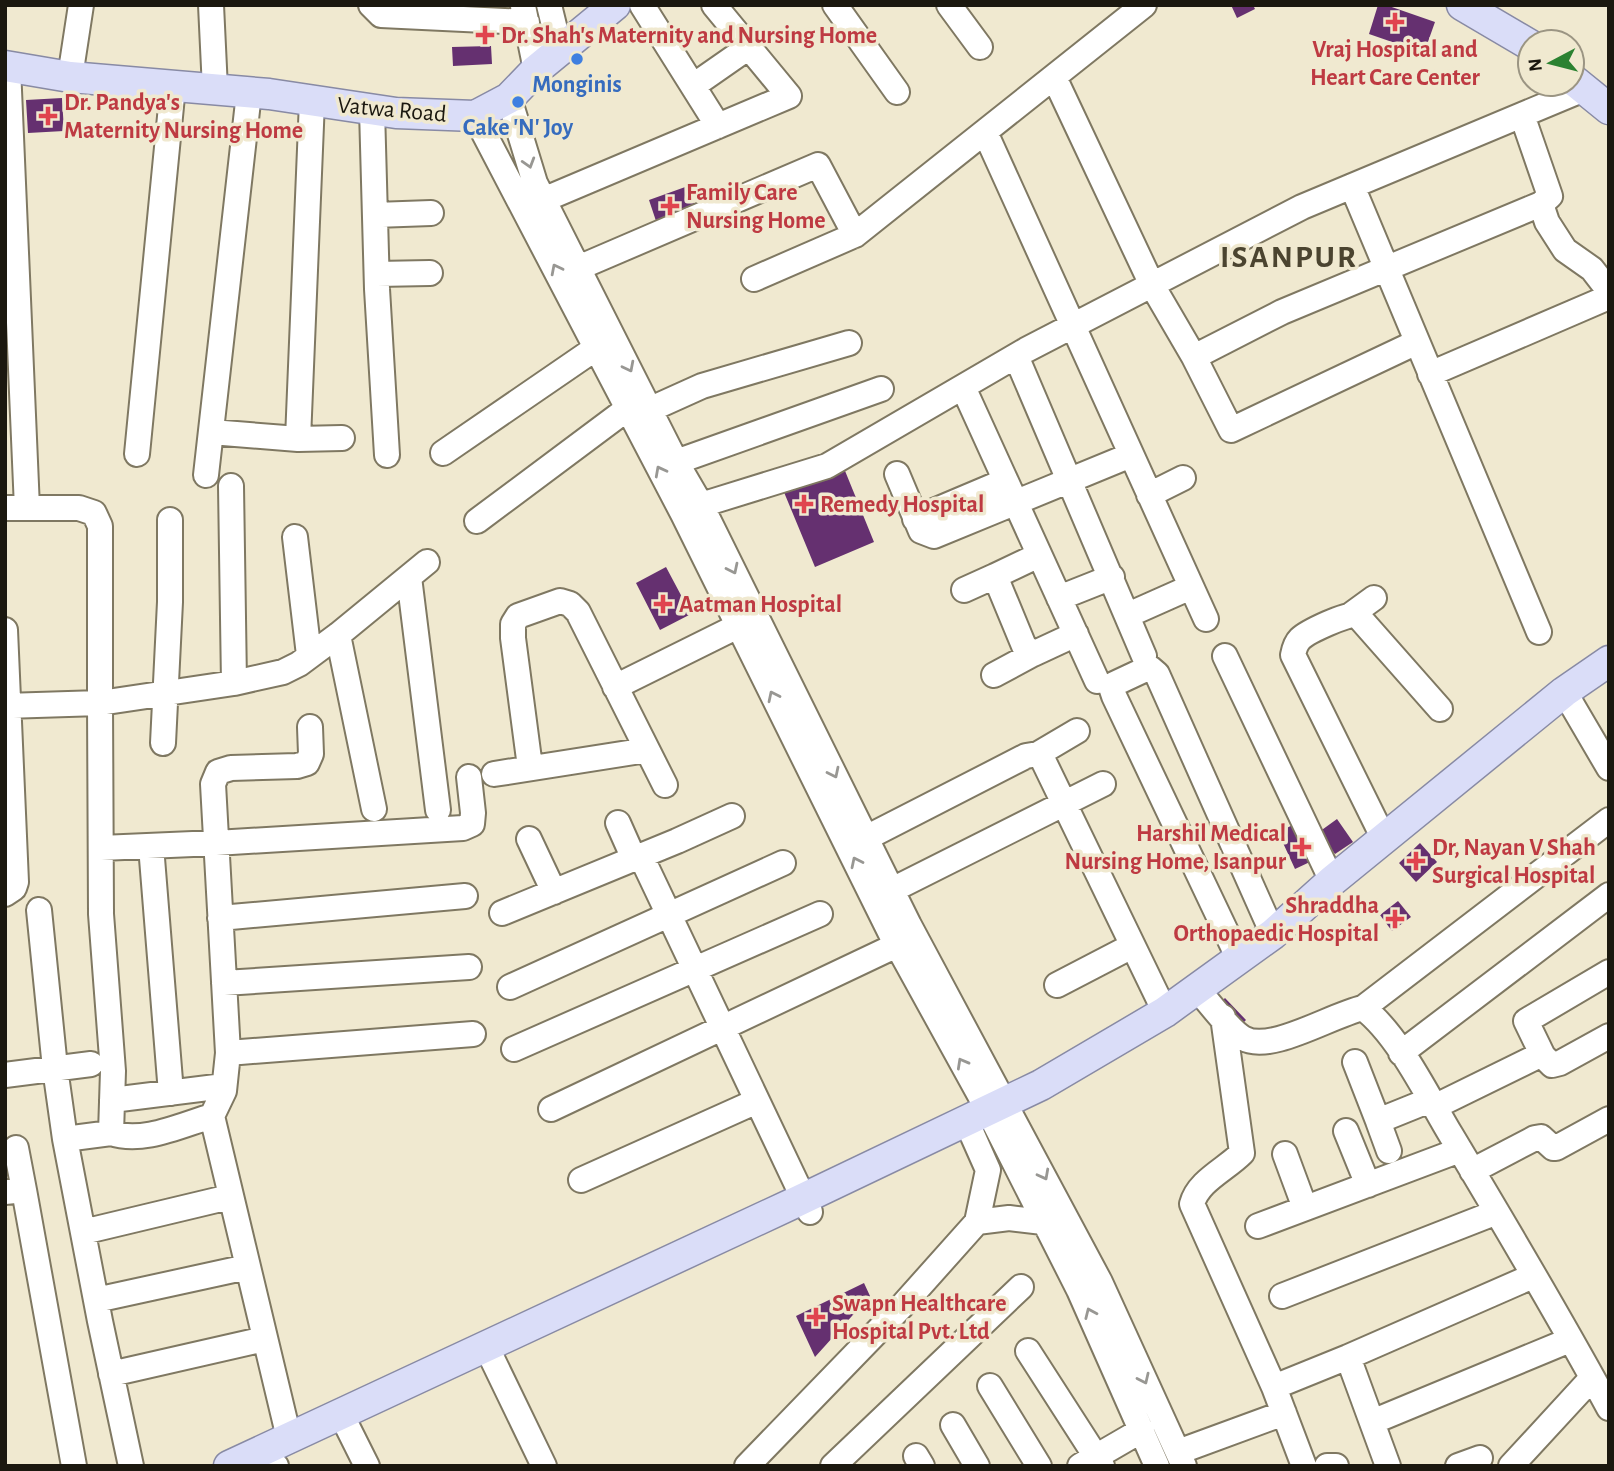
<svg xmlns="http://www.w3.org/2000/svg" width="1614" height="1471" font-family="'Alegreya Sans',sans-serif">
<rect width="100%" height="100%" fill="#f0e9d0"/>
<!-- building -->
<path fill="#653070" d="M1231,5H1253L1255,9L1237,18Z
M1378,5H1386L1435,22L1424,53L1369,34Z
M491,46L492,64L453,66L452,47Z
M62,98L64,131L28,133L26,100Z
M688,186L695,207L656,221L649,200Z
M841,461L874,542L815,567L781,485Z
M666,567L691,614L660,630L636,583Z
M1337,819L1353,842L1335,854L1319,832Z
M1295,824L1312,861L1295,869L1278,832Z
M1420,843L1437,862L1416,882L1399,863Z
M1398,901L1411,917L1392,931L1380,915Z
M1225,998L1246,1020L1237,1029L1216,1007Z
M864,1283L870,1296L815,1357L796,1316Z"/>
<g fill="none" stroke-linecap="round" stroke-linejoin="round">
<defs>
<path id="minor" d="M211,5L215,89
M371,5L381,15L527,22
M549,5L560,50
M642,5L718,126
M835,5L897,92
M949,5L980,47
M523,6L536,70
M8,67L27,508
M70,77L81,5
M1054,77L1152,285L1194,357L1231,430L1417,342
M693,86L749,47
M509,98L535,183L676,462L701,505L909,925L1100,1282L1184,1466
M372,110L377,289L387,455
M475,116L683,514L891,934L988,1110L1079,1290L1157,1466
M985,132L1206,619
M1352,186L1539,632
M543,200L789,96L714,5
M1541,204L1547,222L1565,250L1592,269L1609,291
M375,215L431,213
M578,268L818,165L855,235
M377,274L430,273
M754,279L855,235L1144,5
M1016,356L1144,656
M1194,357L1282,312L1541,204L1550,196L1522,115
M1430,374L1609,297
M963,387L1097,681
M651,409L702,386L849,343
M211,432L298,439L342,438
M298,439L312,101
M443,453L596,348
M137,454L173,86
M676,462L881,389
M897,474L921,531L934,536L1131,455
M206,475L249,93
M231,486L234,683
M1149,495L1183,478
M5,508H79L94,513L100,526V703L234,683L283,672L299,664L338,635L427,562
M688,511L701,505L827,466L1026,350L1302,207L1584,89
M915,519L1005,481
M477,521L627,409
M295,537L309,655
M1039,555L995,576L1024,646L1033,654L1076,634
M409,577L438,810
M964,590L995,576
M1059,598L1112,577
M1352,614L1374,598
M1128,615L1191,587
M5,630L16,882L14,888L5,894
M338,635L374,809
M1225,656L1332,881
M994,675L1033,654
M615,687L738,626
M1568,698L1609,768
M5,706L100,703L101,914L113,1071L111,1133L65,1139L100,1321L131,1466
M163,743L170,602V520
M1038,754L1077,731
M530,767L513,638V624L518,616L560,601L570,604L578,612L665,785
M494,774L647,750
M618,823L634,859
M866,838L1026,756L1038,754L1043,760L1165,1012
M529,839L554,892
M1384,839L1293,655C1294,650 1296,643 1300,639C1307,632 1347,613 1357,615L1440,709
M151,846L171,1093
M101,848L216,843L463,828L472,824L473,813L469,777
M641,856L810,1212
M892,890L1103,784
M39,910L55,1068L65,1139
M502,913L677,841L732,816
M220,918L465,896
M1239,959L1114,696L1112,690L1114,684L1146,669L1150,668L1157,674L1273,934
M1609,972L1526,1021L1543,1056L1552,1065L1560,1063L1609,1036
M224,983L469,967
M1057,985L1132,946
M510,987L783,863
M1197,989C1208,1001 1230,1031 1243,1038C1270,1054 1331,1015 1363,1008C1398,1034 1428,1097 1451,1135C1505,1225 1559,1316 1609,1408
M1363,1008L1609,820
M1223,1017L1242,1153C1225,1170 1198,1181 1192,1204L1274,1387L1304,1466
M514,1049L820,914
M228,1053L473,1034
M1401,1053L1609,895
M1355,1062L1378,1121L1430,1100
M5,1075L91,1064
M112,1100L224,1086
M1434,1107L1536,1057L1543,1056
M551,1109L897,945
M212,1116L289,1438
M1378,1121L1389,1151
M1346,1131L1368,1185
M111,1133C143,1144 181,1125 212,1116L224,1091L228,1053L213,784L218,772L231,768L297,766L307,763L311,754L310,727
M972,1134L988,1170L977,1222
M16,1148L24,1190
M1285,1154L1305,1208
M1472,1171L1535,1138L1541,1137L1553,1148H1556L1609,1119
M581,1180L757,1101
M5,1192L24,1190L74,1466
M1258,1226L1460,1150
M83,1232L221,1199
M1282,1296L1497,1212
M96,1300L238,1269
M486,1346L544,1466
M1028,1351L1102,1466
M111,1374L256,1341
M990,1386L1039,1466
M1274,1387L1348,1357
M1372,1422L1570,1340
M953,1425L977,1466
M348,1428L367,1466
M1178,1452L1284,1413
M916,1456L922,1466
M274,1464L276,1466
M747,1466L902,1306L977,1222L1009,1218L1043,1222
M833,1466L1021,1287
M1080,1466L1142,1430
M1327,1466H1336
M1388,1466L1348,1357L1533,1276
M1458,1466L1480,1458
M1511,1466L1592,1378"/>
<path id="major" d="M1462,5L1530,45
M5,66L70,77L269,94L396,113L475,116L509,98L536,70L615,5
M1572,79L1609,109
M229,1466L796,1202L1041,1085L1165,1012L1273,934L1332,881L1564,692L1609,661"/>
</defs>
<!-- minor casing -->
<use href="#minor" stroke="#7f7862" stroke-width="28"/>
<!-- major casing -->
<use href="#major" stroke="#888aa4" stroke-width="33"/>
<!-- minor -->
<use href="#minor" stroke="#fff" stroke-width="24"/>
<!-- major -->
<use href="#major" stroke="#daddf8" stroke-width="30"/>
</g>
<!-- one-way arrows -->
<defs><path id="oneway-chevron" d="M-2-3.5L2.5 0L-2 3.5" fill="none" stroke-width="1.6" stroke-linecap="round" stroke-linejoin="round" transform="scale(1.75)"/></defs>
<g stroke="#989793">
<use href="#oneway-chevron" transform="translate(529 163) rotate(73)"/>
<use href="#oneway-chevron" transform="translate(556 269) rotate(-117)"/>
<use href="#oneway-chevron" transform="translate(629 367) rotate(63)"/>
<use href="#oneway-chevron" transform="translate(660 471) rotate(-118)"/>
<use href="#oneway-chevron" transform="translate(733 569) rotate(64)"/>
<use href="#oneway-chevron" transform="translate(773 696) rotate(-116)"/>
<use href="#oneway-chevron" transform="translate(834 773) rotate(64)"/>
<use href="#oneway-chevron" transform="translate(856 862) rotate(-116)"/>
<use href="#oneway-chevron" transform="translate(962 1063) rotate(-119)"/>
<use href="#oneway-chevron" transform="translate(1044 1175) rotate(62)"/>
<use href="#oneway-chevron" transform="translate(1090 1313) rotate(-114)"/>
<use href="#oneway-chevron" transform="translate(1144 1379) rotate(65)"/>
</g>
<!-- markers -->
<g fill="#e0444e" stroke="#f0e9d0" stroke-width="2.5">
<path d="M1391.5 11.5h7v7h7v7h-7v7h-7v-7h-7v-7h7z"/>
<path d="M481.5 24.5h7v7h7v7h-7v7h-7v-7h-7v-7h7z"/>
<path d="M44.5 105.5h7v7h7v7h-7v7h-7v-7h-7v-7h7z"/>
<path d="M666.5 195.5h7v7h7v7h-7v7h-7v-7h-7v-7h7z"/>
<path d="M800.5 493.5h7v7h7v7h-7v7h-7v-7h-7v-7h7z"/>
<path d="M659.5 593.5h7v7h7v7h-7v7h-7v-7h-7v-7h7z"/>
<path d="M1298.5 836.5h7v7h7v7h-7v7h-7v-7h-7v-7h7z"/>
<path d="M1412.5 850.5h7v7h7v7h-7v7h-7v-7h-7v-7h7z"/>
<path d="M1391.5 908.5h7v7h7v7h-7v7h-7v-7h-7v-7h7z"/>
<path d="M812.5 1306.5h7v7h7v7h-7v7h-7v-7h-7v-7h7z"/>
</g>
<g fill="#3f7fe0" stroke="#f0e9d0" stroke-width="2.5">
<circle cx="577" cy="59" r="7"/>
<circle cx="518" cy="102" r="7"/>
</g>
<g text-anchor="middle" stroke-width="7" stroke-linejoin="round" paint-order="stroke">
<!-- health labels -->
<g font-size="24" font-weight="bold" fill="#be3a42" stroke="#f0e9d0" text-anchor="start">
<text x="501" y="43">Dr. Shah's Maternity and Nursing Home</text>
<text x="1395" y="57" text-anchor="middle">Vraj Hospital and<tspan x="1395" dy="28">Heart Care Center</tspan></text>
<text x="64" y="110">Dr. Pandya's<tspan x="64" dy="28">Maternity Nursing Home</tspan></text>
<text x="686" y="200">Family Care<tspan x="686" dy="28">Nursing Home</tspan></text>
<text x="820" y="512">Remedy Hospital</text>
<text x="679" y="612">Aatman Hospital</text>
<text x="1286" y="841" text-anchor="end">Harshil Medical<tspan x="1286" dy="28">Nursing Home, Isanpur</tspan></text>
<text x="1432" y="855">Dr, Nayan V Shah<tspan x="1432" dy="28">Surgical Hospital</tspan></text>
<text x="1379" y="913" text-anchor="end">Shraddha<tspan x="1379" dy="28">Orthopaedic Hospital</tspan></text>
<text x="832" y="1311">Swapn Healthcare<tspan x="832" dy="28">Hospital Pvt. Ltd</tspan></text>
</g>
<!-- shop labels -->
<g font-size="24" font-weight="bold" fill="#366cbe" stroke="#f0e9d0">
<text x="577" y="92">Monginis</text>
<text x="518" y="135">Cake 'N' Joy</text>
</g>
<!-- street labels -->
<g font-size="24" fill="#1b180f" stroke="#f0e9d0">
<text transform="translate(392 109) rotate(5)" y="8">Vatwa Road</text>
</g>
<!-- district labels -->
<g font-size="32" font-weight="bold" letter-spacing="2" fill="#4b4430" stroke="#f0e9d0">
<text x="1289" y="267">ISANPUR</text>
</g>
</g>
<!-- border -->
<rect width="1614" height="1471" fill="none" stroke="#1b180f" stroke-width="14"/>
<!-- north arrow -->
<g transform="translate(1551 63) rotate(263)"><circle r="33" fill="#f0e9d0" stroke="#9b9583" stroke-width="2"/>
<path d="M0-5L12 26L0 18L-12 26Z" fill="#2b8231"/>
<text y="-10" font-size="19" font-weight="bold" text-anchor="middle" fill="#1b180f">N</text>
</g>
</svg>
